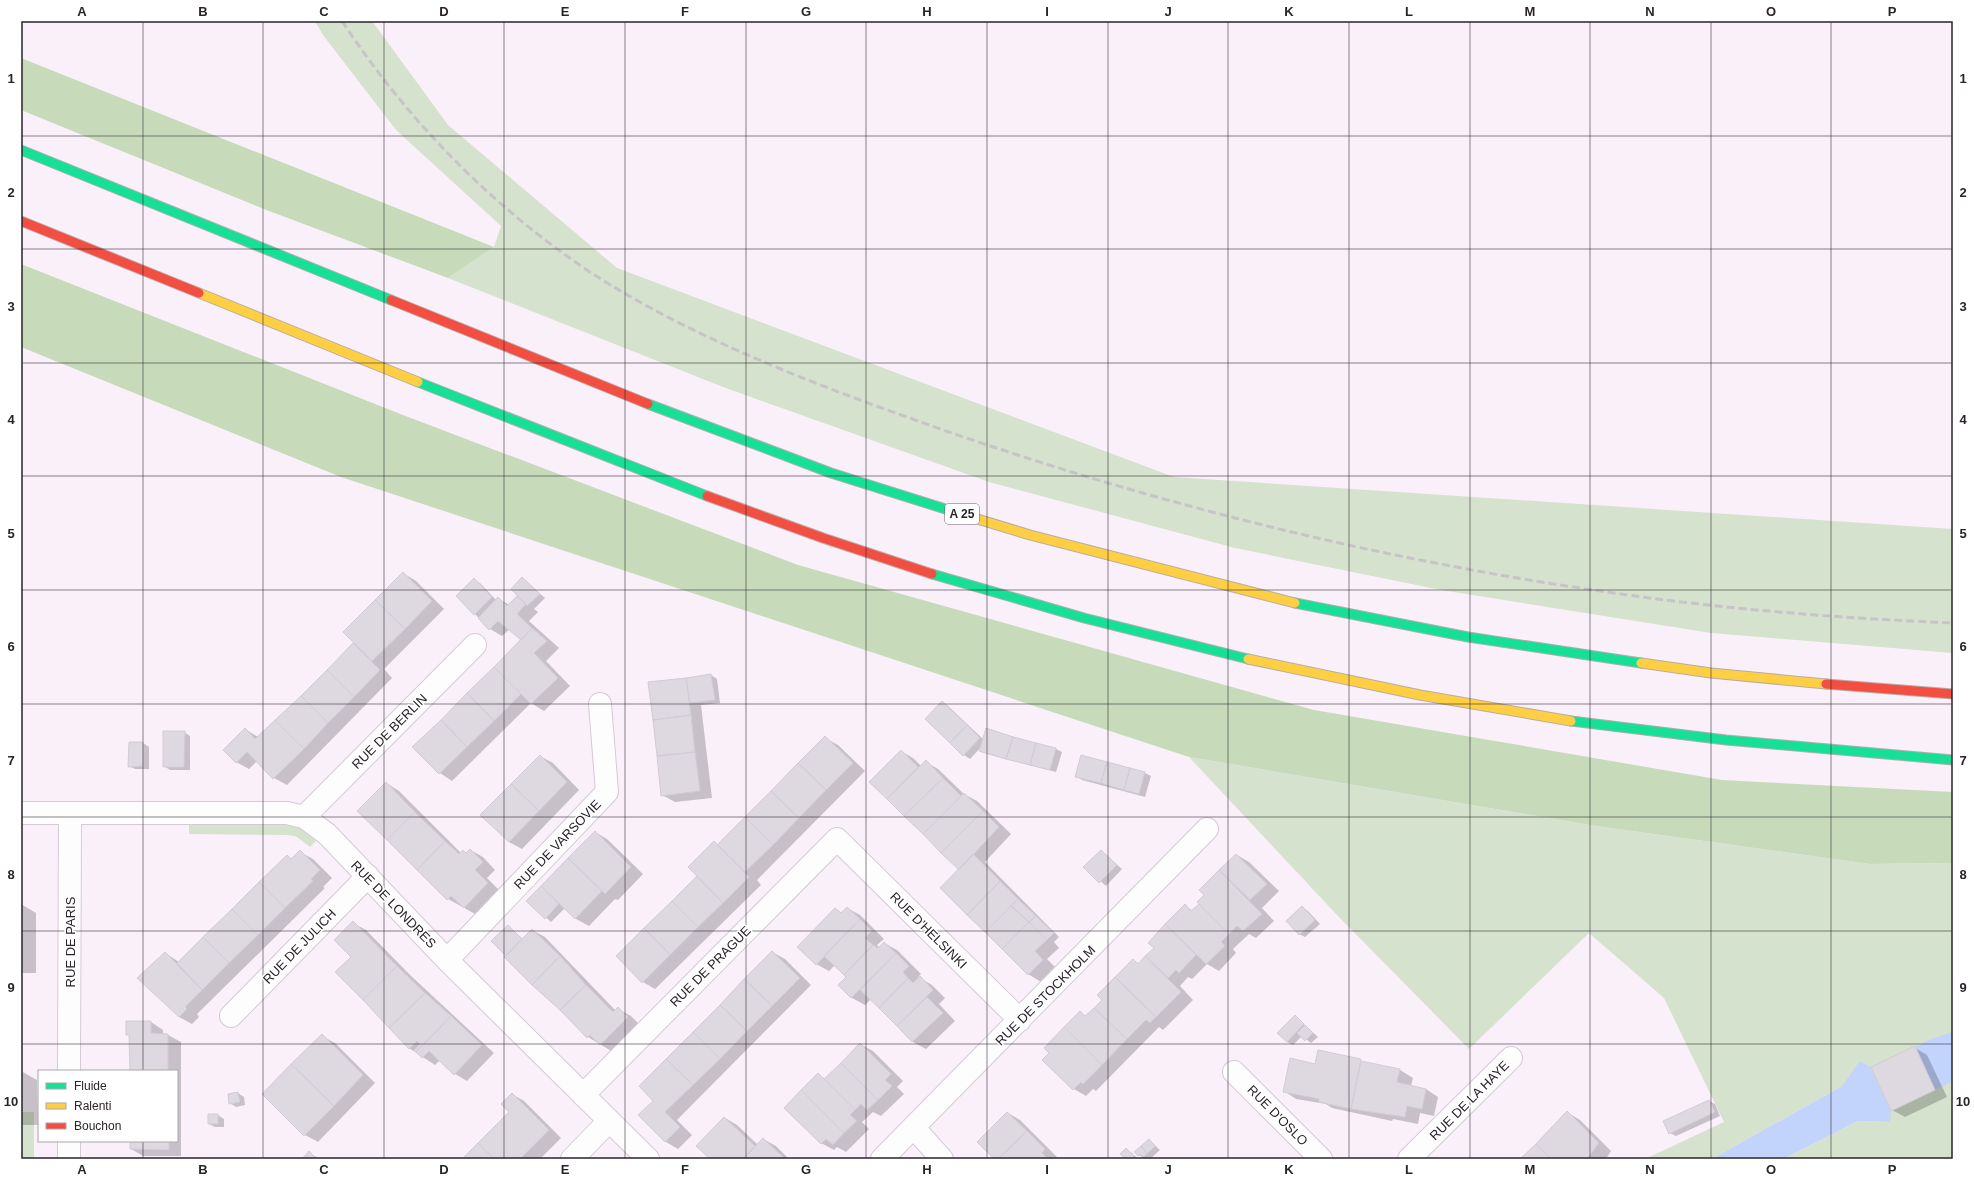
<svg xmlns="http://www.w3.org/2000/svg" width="1974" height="1180" font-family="Arial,sans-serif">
<rect width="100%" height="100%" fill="#faf0fa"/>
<!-- green -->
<path fill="#d5e2cd" d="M315,21H372L448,125L617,268L1174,477L1953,529V653L1711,633L1441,590L1235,548L989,482L723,387L448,278L494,247L501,226L396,130L323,35Z
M1189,757L1596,826L1870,864L1953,863V1159H1783L1858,1121L1890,1122L1842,1086L1712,1159H1645L1724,1122L1664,998L1589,933L1469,1049L1337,915Z
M189,825H287L302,829L316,841L310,847L297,837L289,835L189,834Z
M21,1112H34V1159H21Z"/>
<!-- forest -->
<path fill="#c7dbbb" d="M21,58L494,247L448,278L269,211L21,110Z
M21,264L403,415L798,565L1314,710L1722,780L1953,792V863L1870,864L1596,826L1189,757L341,477L21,347Z"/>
<!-- water -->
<path fill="#c2d3fc" d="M1953,1032V1081L1935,1090L1915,1047L1931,1039Z
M1860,1061L1870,1067L1891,1111L1890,1122L1858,1121L1783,1159H1712L1842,1086Z"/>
<!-- shadow -->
<path fill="#0003" d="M403,573L416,581L444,609L384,669L392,678L287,785L274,778L257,761L249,769L236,762L245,729L258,737L302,696L355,643Z
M523,579L545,598L534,609L538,612L529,621L559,648L546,661L570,686L544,711L531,703L452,781L440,773L414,747L522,639L510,629L502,636L490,629L457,596L474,580L480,583L496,600L498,599L510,605L521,600Z
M711,675L717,679L720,703L701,705L712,798L675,802L662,795L649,683Z
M942,703L948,706L984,740L987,729L1056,749L1062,752L1056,772L987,754L981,751L982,746L970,759L964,755L927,718Z
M184,732L190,736V770H170L164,766Z
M825,738L838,745L865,771L757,880L761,885L655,989L643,982L698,876L718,845Z
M143,743L149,747V769H135L129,766Z
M901,751L913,758L921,766L926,762L938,769L964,794L977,801L1011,834L985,862L1059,937L1054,942L1059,948L1047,959L1055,967L1041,982L1028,974L960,870L870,782Z
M540,756L553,763L579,790L522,849L509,842Z
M1082,756L1145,773L1151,776L1145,797L1082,780L1076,776Z
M386,783L399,791L461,853L463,851L467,853L470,850L483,857L495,870L487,878L500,891L477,915L448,899Z
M595,832L607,839L643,874L618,900L615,899L589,926L576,919L565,908L551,922L528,901Z
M1101,851L1122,869L1106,886L1085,867Z
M300,852L313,859L332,878L323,887L325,888L197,1014L199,1017L192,1024L179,1017L165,953L179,962L287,856L292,859Z
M1237,855L1249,862L1279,891L1262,908L1274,921L1256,938L1249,934L1233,949L1236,953L1219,971L1207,964L1192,979L1188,977L1180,986L1193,1000L1163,1030L1159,1027L1096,1091L1093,1089L1086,1096L1074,1089L1051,1053L1080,1013L1087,1016L1103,1000L1133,960L1140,964L1155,948L1150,943L1185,906L1193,911L1200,904L1206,895L1201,890Z
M21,904L36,913V973H21Z
M1302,907L1308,911L1320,924L1305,937L1299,934Z
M847,908L860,915L884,939L877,945L880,948L884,943L897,950L921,974L918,977L932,985L945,998L939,1004L955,1021L926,1049L913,1042L871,999L865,1005L852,998L839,985L847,977L835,965L829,971L816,964L836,909L842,913Z
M353,923L366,930L410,975L494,1053L467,1081L455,1074L440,1060L435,1065L409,1048L353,957Z
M508,926L523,939L532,930L545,937L616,1011L618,1009L631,1016L640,1025L613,1052L588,1037L505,957L507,955Z
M772,952L785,959L811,985L677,1120L692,1135L678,1149L666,1142L640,1115L655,1101L640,1086Z
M1295,1016L1318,1037L1311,1043L1302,1036L1293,1045L1287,1042Z
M151,1022L163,1030V1035H168L181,1042V1156H143L131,1149V1141H177V1071H131V1036L127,1034Z
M322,1036L335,1043L375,1083L318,1142L305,1135Z
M860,1044L873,1051L903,1081L897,1087L904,1094L881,1116L873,1112L862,1122L869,1129L846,1152L837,1147L834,1150L821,1143L818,1075L826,1079Z
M1915,1048L1927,1055L1947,1097L1905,1117L1892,1110Z
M1360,1060L1365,1063L1400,1070L1413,1078L1411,1086L1426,1089L1438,1097L1434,1116L1420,1113L1418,1124L1393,1119L1392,1121L1332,1108L1326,1104L1296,1099L1284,1091L1316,1065Z
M21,1071L37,1080L38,1125H21Z
M238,1093L244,1097L245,1105L236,1107L230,1103Z
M512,1094L524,1101L561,1138L540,1159H464L510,1112Z
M1709,1101L1715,1104L1720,1116L1676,1136L1670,1133Z
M1567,1112L1580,1120L1611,1151L1606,1159H1521Z
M1008,1113L1020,1120L1057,1157L1055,1159H996Z
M209,1115H218L224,1119V1127H215L209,1124Z
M725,1118L737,1125L758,1145L763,1139L776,1146L789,1159H711Z
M1149,1140L1160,1150L1150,1159H1145L1139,1155Z
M1126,1149L1132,1153L1138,1159H1127Z
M309,1153L320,1159H303Z"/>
<!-- building -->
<path fill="#ded8e1" stroke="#d1ccd5" d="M403,572L432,601L405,629L375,600Z
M522,577L540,594L527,606L511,589Z
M474,578L492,597L474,615L456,596Z
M517,596L526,604L517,614L532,628L521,640L498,621L489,630L478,618L498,597L507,606Z
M375,600L405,629L372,661L343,632Z
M532,628L547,641L534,653L558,678L531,704L494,667Z
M353,643L380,670L354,697L327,670Z
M494,667L521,694L494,721L467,693Z
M327,670L354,697L328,723L301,696Z
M711,674L715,700L690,703L686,678Z
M686,678L691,715L653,720L648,682Z
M467,693L494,721L467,747L441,720Z
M301,696L328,723L304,749L275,720Z
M942,701L967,725L950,743L925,719Z
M691,715L695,752L657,756L653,720Z
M275,720L304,749L273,779L247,752L236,763L223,750L245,728L255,739Z
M441,720L467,747L439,774L412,747Z
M967,725L980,738L963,756L950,743Z
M986,728L1013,737L1006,759L979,751Z
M163,731H185L184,767H163Z
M825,736L853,763L826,790L798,763Z
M1013,737L1036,743L1030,765L1006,759Z
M129,742H143V766L128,767Z
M1036,743L1056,748L1050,770L1030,765Z
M901,750L918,767L887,799L869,782Z
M695,752L700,791L661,796L657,756Z
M540,755L567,782L539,811L511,784Z
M1081,755L1107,762L1101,783L1075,777Z
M926,760L943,778L904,816L887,799Z
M1107,762L1130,768L1124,790L1101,783Z
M798,763L826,790L799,818L771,791Z
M1130,768L1145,772L1139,794L1124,790Z
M943,778L961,796L923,834L904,816Z
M386,782L415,812L387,840L357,811Z
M511,784L539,811L509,842L480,815Z
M771,791L799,818L773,845L745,817Z
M964,793L983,811L941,853L923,834Z
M983,811L999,827L959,870L941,853Z
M415,812L445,841L417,870L387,840Z
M745,817L773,845L745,872L717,845Z
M595,831L631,867L605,894L568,858Z
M445,841L459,854L463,850L466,853L470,849L483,862L475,870L488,883L464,908L451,896L447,900L417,870Z
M714,841L749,877L723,903L688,867Z
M300,850L320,870L311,879L313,881L285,908L259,882L287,855L291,859Z
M1101,850L1117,865L1099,883L1083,867Z
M973,854L1000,881L967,915L940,888Z
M1236,854L1267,884L1250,900L1219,870Z
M568,858L602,891L575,919L541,886Z
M1219,870L1262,914L1243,931L1237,926L1229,934L1197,902L1204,895L1199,890Z
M697,876L723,903L698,927L672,901Z
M1000,881L1018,899L985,932L967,915Z
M259,882L285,908L258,935L232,909Z
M541,886L559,904L545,919L526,901Z
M1018,899L1036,916L1029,922L1011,906Z
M672,901L698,927L670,955L644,928Z
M1185,904L1191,911L1199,904L1229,934L1221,942L1225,946L1206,964L1165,924Z
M1011,906L1029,922L1002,949L985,932Z
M1302,906L1315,920L1299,935L1286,921Z
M847,907L860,919L816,965L797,947L835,908L841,913Z
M232,909L258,935L229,963L203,937Z
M1036,916L1054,933L1047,940L1029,922Z
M860,919L872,931L865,938L873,945L844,975L824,956Z
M353,921L397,966L363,1000L335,972L351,957L334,940Z
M1029,922L1047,940L1035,951L1043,960L1028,975L1002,949Z
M1165,924L1196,955L1179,973L1176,970L1168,978L1145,956L1154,948L1148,943Z
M508,925L522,939L506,956L491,941Z
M644,928L670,955L642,983L616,956Z
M532,929L560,956L532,985L504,957Z
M203,937L229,963L202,990L177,963Z
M884,942L896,953L851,998L838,985L846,977L844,975L873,945L878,948Z
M772,951L800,978L772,1006L744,979Z
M165,952L202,990L185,1007L187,1009L179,1017L137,978Z
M896,953L909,966L903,972L908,978L879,1008L860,990Z
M560,956L586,985L560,1010L532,985Z
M1145,956L1181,992L1156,1017L1115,977L1133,959L1138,964Z
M397,966L425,993L389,1028L363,1000Z
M920,976L933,990L897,1026L879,1008L908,978L913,983Z
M1115,977L1156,1017L1150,1023L1146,1020L1127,1039L1094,1008L1102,1000L1097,995Z
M744,979L772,1006L747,1031L720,1005Z
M586,985L613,1012L618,1007L628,1017L600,1045L590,1035L587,1038L560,1010Z
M425,993L451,1016L416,1052L414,1050L420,1044L417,1041L409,1049L389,1028Z
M927,997L943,1013L912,1042L897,1026Z
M720,1005L747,1031L720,1059L693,1032Z
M1094,1008L1127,1039L1102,1065L1064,1027L1080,1011L1085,1016Z
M1295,1015L1304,1024L1287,1042L1277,1033Z
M451,1016L482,1045L454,1075L429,1051L422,1058L416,1052Z
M126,1021H151V1033L168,1034V1071H130L129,1035H126Z
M1305,1025L1313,1033L1305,1041L1297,1033Z
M1064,1027L1102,1065L1083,1084L1081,1082L1073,1090L1042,1060L1049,1053L1044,1048Z
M693,1032L720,1059L693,1085L666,1059Z
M322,1034L363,1075L334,1106L291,1064Z
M860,1043L891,1074L885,1080L892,1086L878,1100L841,1063Z
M1915,1046L1935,1090L1891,1111L1871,1067Z
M1318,1050L1361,1059L1351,1109L1319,1102V1099L1283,1092L1290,1058L1315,1064Z
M666,1059L693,1085L665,1112L680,1127L665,1142L638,1115L653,1101L639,1086Z
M1361,1061L1400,1069L1397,1082L1426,1089L1422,1109L1407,1106L1405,1117L1351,1109Z
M841,1063L878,1100L867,1110L861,1104L855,1110L824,1079Z
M291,1064L334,1106L304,1136L262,1094Z
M818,1073L855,1110L850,1115L857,1121L844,1133L801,1090Z
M801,1090L844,1133L833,1145L826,1139L821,1144L784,1108Z
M238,1092L240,1102L229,1104L228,1094Z
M512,1093L549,1130L520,1159H494L478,1143L509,1112L501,1104Z
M1709,1100L1715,1112L1669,1134L1663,1121Z
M1567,1111L1599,1143L1587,1159H1551L1536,1144Z
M1007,1112L1027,1131L998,1159H994L977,1142Z
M208,1114H218V1124H208Z
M724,1117L755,1146L743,1159H710L696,1146Z
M1027,1131L1045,1149L1042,1153L1048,1159H998Z
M763,1138L785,1159H743Z
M1149,1139L1155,1146L1147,1154L1141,1146Z
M130,1141H169V1150L130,1149Z
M478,1143L494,1159H462Z
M1536,1144L1551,1159H1520Z
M1141,1146L1147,1154L1143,1157L1140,1154L1138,1156L1134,1152Z
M1126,1148L1134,1156L1132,1159H1126L1120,1154Z
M309,1151L316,1159H302Z"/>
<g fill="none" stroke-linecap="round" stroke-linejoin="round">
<defs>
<path id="street" d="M21,813H287L304,817L327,834L447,960L648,1159
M304,817L475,645
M447,960L607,792L600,704
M231,1016L368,876
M69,1071L70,814
M1234,1072L1321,1159
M583,1095L837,839L1020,1020
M914,1128L942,1159
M69,1159V1141
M572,1159L609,1121
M882,1159L1207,829
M1409,1159L1511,1058"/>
<path id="fast" d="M21,150L391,300
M418,382L707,496
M648,404L831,473L974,518
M932,574L1084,618L1248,659
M1295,603L1468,637L1641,663
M1571,721L1726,740L1953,760"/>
<path id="slow" d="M199,293L418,382
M974,518L1030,535L1295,603
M1248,659L1420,695L1571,721
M1641,663L1711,673L1826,684"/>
<path id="jam" d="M21,221L199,293
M391,300L648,404
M707,496L823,538L932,574
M1826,684L1953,694"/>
</defs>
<!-- street casing -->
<use href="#street" stroke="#d4cbd4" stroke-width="24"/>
<!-- fast casing -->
<use href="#fast" stroke="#b7aca9" stroke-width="11"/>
<!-- slow casing -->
<use href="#slow" stroke="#b7aca9" stroke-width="11"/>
<!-- jam casing -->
<use href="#jam" stroke="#b7aca9" stroke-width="11"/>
<!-- street -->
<use href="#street" stroke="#fefdfe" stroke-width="22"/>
<!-- fast -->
<use href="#fast" stroke="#16e098" stroke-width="9"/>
<!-- slow -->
<use href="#slow" stroke="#ffcf43" stroke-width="9"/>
<!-- jam -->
<use href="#jam" stroke="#f24e42" stroke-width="9"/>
<!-- rail -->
<path stroke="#c7c4c7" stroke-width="3" stroke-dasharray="8 4" stroke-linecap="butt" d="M342,21C406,118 487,202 584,268C692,340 827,389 949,432C1163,506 1383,560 1607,592C1721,609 1837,618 1953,623"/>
</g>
<!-- grid -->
<path fill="none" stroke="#2a232a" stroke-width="1" stroke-opacity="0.55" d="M143,21V1071M263,21V1159M384,21V1159M504,21V1159M625,21V1159M746,21V1159M866,21V1159M987,21V1159M1108,21V1159M1228,21V1159M1349,21V1159M1470,21V1159M1590,21V1159M1711,21V1159M1831,21V1159M21,136H1953M21,249H1953M21,363H1953M21,476H1953M21,590H1953M21,704H1953M21,817H1953M21,931H1953M21,1044H1953M143,1141V1159"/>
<g text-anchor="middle" stroke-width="3" stroke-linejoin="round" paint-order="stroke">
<!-- shield labels -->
<rect fill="#fff" stroke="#6a656a" stroke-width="1" x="945" y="504" width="34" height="20" rx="3"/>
<g font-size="12" font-weight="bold" fill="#2a232a">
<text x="962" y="518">A 25</text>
</g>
<!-- street labels -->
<g font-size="13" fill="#2a232a" stroke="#fff">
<text transform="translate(389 731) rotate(-45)" y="5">RUE DE BERLIN</text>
<text transform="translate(557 844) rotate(-46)" y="5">RUE DE VARSOVIE</text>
<text transform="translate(394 904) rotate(46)" y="5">RUE DE LONDRES</text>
<text transform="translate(929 930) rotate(45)" y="5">RUE D'HELSINKI</text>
<text transform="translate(70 942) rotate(-90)" y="5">RUE DE PARIS</text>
<text transform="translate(299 946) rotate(-46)" y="5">RUE DE JULICH</text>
<text transform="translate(710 966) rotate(-45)" y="5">RUE DE PRAGUE</text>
<text transform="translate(1045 995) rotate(-45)" y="5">RUE DE STOCKHOLM</text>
<text transform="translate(1469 1100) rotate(-45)" y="5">RUE DE LA HAYE</text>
<text transform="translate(1278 1115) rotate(45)" y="5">RUE D'OSLO</text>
</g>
</g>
<!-- border -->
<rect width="1974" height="1180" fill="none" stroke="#ffffff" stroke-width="44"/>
<!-- legend -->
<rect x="38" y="1070" width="140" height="72" fill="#ffffff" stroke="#aaa7aa"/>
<rect x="46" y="1083" width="20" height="6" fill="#16e098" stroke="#aaa7aa"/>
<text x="74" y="1090" font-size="12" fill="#2a232a">Fluide</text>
<rect x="46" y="1103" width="20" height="6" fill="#ffcf43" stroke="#aaa7aa"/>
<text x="74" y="1110" font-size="12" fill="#2a232a">Ralenti</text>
<rect x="46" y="1123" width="20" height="6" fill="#f24e42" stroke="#aaa7aa"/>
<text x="74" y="1130" font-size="12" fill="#2a232a">Bouchon</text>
<rect x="22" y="22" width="1930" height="1136" fill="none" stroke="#2a232a" stroke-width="1.5"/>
<g font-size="13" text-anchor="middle" font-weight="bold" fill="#2a232a">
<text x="82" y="16">A</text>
<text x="203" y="16">B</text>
<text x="324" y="16">C</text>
<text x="444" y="16">D</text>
<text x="565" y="16">E</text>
<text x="685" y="16">F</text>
<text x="806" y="16">G</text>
<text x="927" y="16">H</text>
<text x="1047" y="16">I</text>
<text x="1168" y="16">J</text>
<text x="1289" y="16">K</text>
<text x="1409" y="16">L</text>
<text x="1530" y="16">M</text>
<text x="1650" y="16">N</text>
<text x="1771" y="16">O</text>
<text x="1892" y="16">P</text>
<text x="11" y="83">1</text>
<text x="1963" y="83">1</text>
<text x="11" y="197">2</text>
<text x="1963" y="197">2</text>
<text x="11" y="311">3</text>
<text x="1963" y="311">3</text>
<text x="11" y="424">4</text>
<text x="1963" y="424">4</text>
<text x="11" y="538">5</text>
<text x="1963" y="538">5</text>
<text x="11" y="651">6</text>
<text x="1963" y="651">6</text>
<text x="11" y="765">7</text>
<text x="1963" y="765">7</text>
<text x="11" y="879">8</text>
<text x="1963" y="879">8</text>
<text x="11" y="992">9</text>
<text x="1963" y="992">9</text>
<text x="11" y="1106">10</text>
<text x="1963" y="1106">10</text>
<text x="82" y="1174">A</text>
<text x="203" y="1174">B</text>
<text x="324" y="1174">C</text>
<text x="444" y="1174">D</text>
<text x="565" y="1174">E</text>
<text x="685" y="1174">F</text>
<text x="806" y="1174">G</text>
<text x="927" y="1174">H</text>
<text x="1047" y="1174">I</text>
<text x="1168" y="1174">J</text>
<text x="1289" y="1174">K</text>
<text x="1409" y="1174">L</text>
<text x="1530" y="1174">M</text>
<text x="1650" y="1174">N</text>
<text x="1771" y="1174">O</text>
<text x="1892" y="1174">P</text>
</g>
</svg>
